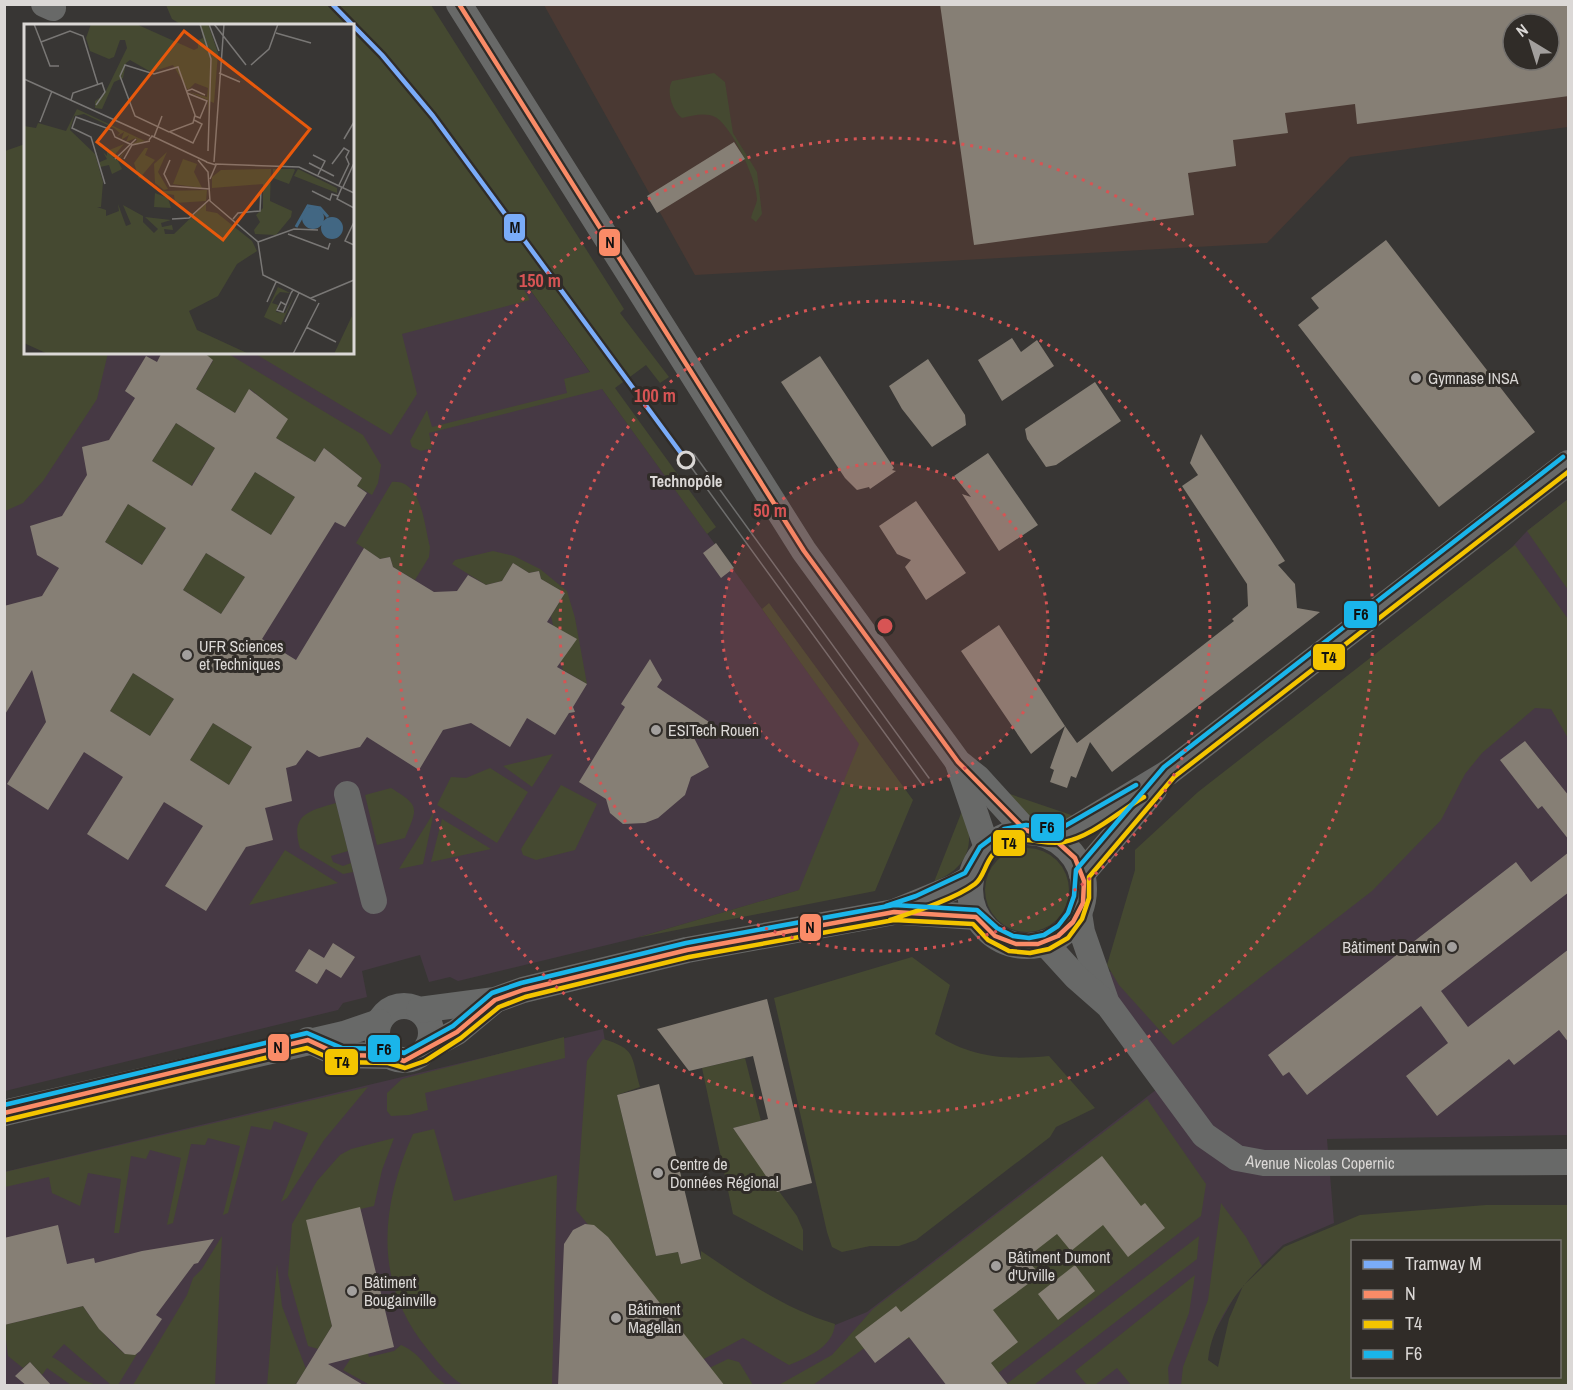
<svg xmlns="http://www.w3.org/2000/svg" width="1573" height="1390" font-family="'Archivo Narrow',sans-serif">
<rect width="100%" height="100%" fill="#383634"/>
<!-- commercial -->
<path fill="#4a3933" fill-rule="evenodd" d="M544,5H1568V127L1350,157L1267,243L695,275ZM1513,24H1549V60H1513Z"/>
<!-- education -->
<path fill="#463944" d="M4,187L26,352H352L515,269L860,744L800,890L636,938L458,981L450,977L429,982L420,955L362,971L367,997L343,1003L338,1010L5,1091Z
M1568,499V1135L1327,1139L1334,1223L1283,1245L1240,1287L1210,1340L1205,1385H5L4,1172L603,1029L640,1252L797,1347L835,1325L867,1312L1161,1086L1092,983L1128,961L1527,531Z"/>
<!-- green -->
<path fill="#454931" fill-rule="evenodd" d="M166,5H431L624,309L620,313L669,377L660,383L646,365L615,388L716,527L707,534L602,389L429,433L432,448L421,451L412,447L410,441L427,410L432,427L567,393L564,379L590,372L523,280V288L530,300L402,334L417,394L391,435L254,353L352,352V26L182,25L172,19Z
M714,73L725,82L733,133L757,172L762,214L756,222L751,218C752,212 756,206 757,200C758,181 731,125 715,117C705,112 692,116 682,118C672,111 666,91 672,81Z
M25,144L26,352L108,353L97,399L43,481L23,503L5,511V151Z
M203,353H227L363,435L381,465L378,483L372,495L357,486L362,478L324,448L315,462L276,438L287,419L250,389L235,413L196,389L213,361Z
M176,423L215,448L191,486L152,461Z
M255,472L295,497L271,535L231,510Z
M392,482C422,479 424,525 430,547L429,557L415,580L393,567L390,557L380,559L356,543Z
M1568,499V590L1527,531Z
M128,504L166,527L143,565L105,542Z
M1515,545L1568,619V738L1551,709L1535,708L1482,753L1465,774L1441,820L1372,891L1173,1045L1119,985L1107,965L1135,870V850L1198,792Z
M493,551L514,556L540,569L567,591L575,618L587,684L563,670L551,616L565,593L541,579L539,571L529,573L513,563L502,581L486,585L452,564L455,560Z
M206,553L245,577L221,614L183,590Z
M769,603L913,800L875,891L636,938L799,890L859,744L762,609Z
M133,673L174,699L150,736L110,711Z
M213,723L252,747L229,785L190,760Z
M553,754L532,787L503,766Z
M490,768L528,792L497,843L437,805L451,777L466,778Z
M561,785L597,804L575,850L536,860L523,855L521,849Z
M391,788C420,806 418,807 405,838L377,845L365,795Z
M998,790L1080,818C1035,830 1030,819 998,790Z
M336,803L348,851L331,856L333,862L343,866L351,863L353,872L343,874L300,848C290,815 308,811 336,803Z
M964,806C974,843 972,865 934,882Z
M434,812L423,864L399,869Z
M442,819L491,849L431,862Z
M985 890a42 42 0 1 1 84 0a42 42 0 1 1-84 0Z
M285,850L338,883L249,905Z
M912,957L950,985L935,1034C972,1058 1006,1060 1049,1056L1095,1108L1056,1127L1050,1137L916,1240L899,1246H870L842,1252L832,1247L827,1232L774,998Z
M564,1037L565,1058L425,1093L428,1110L409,1115L391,1116L387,1111V1093L402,1079Z
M603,1039C636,1049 631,1055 640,1087L617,1095L656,1256L678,1252L681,1264L701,1259V1251C744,1280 785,1309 835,1324C833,1347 808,1357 789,1365L743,1338L700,1361L576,1210L587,1061Z
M745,1058L761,1121L733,1128L797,1216L803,1230V1251L733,1214L702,1068Z
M368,1087L324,1140L287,1198L281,1202L308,1133L274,1121L271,1130L251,1126L228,1213L223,1215L240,1146L208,1138L205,1145L191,1144L173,1223L167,1225L181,1158L150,1150L146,1159L131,1156L119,1233H114L121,1179L88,1173L80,1206L52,1193L49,1177L5,1187V1172Z
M1147,1099L1206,1184L1201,1216L983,1385L920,1336L863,1349L813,1385L777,1386L832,1355L873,1309Z
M434,1129L454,1201L557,1175L552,1385H463C449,1377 438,1362 428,1350C373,1283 380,1208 413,1134Z
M394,1138L382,1170L374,1206L307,1221L332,1326L318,1349L308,1346L288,1275L292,1224L317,1181L340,1155L351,1149Z
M1221,1203L1246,1237L1262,1266C1236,1291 1212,1324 1208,1360L1218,1367L1229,1319L1243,1286L1284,1247L1360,1215L1486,1205H1568V1385H1181L1183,1367L1208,1300ZM1352,1242H1560V1376H1352Z
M222,1236L215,1385H133L187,1295L193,1278L202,1269Z
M1199,1236L1197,1259L1034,1385L1004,1386Z
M277,1264L282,1306L306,1369L295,1385L267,1386Z
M1195,1275L1189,1313L1168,1368L1169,1385H1131L1117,1368L1095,1385H1087L1075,1371Z
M83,1306C95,1324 108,1340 125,1354H137L118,1385H111L64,1344L52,1357C70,1366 78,1381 98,1385H71L47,1368L42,1375L30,1362L23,1368L8,1356L4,1325Z
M365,1344L369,1357L394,1351L401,1345C424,1355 427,1373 447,1385H370L343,1370L359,1346Z
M728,1359L739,1362L753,1385H720L707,1369Z"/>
<!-- building -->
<path fill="#867f75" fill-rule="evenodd" d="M940,4H1569V96L1357,124L1355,104L1285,113L1288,133L1233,140L1236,166L1188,173L1194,215L974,245ZM1513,24H1549V60H1513Z
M734,142L745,159L657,213L647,196Z
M1386,240L1535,432L1439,507L1298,325L1319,308L1311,298Z
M1012,338L1021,352L1037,340L1054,366L1002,401L978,360Z
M162,352H203L213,360L196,389L235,413L249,389L288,419L276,438L315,462L324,448L362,478L357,486L367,493L345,527L335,522L262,639L296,660L364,548L380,559L390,557L393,567L434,592L457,591L468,575L486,585L502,581L513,563L529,573L539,571L541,579L565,593L547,622L577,639L557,667L587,684L573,707L575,712L569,713L555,735L527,718L510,747L471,723L443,730L419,770L367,737L360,747L319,757L307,750L296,765L286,768L292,801L265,808L273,840L246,847L206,911L165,886L203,826L164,802L128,860L87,834L123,777L84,752L48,810L7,784L46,722L32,670L4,716V606L42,596L59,568L37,555L30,526L62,516L87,475L82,447L109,440L135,398L125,391L146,356L157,362ZM176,423L215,448L192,486L152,461ZM255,472L295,497L271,535L231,510ZM128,504L166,528L142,565L105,542ZM206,553L245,577L221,614L183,590ZM133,673L174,699L150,736L110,711ZM213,723L252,747L229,785L190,760Z
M820,356L894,468L892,470L896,471L870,489L869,487L857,490L845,478L781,382Z
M928,359L965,415L966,425L932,447L902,409L889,386Z
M1095,382L1121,421L1056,465L1046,467L1027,439L1025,429Z
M1201,434L1285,561L1278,565L1295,584L1297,608L1320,612L1112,772L1090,742L1076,778L1071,776L1067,788L1050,782L1054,770L1050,768L1065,726L1077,743L1234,621L1232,619L1248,606L1247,584L1182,486L1198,475L1190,463Z
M988,453L1038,525L999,551L962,494L971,497L954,476Z
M916,501L966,573L926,600L905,567L911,560L897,554L879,526Z
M716,543L734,568L721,578L703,553Z
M999,625L1065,726L1031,754L961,651Z
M650,659L662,680L657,687L712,724L693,736L709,767L691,777L685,795L658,818L645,823L623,824L610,813L606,799L579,782L625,707L621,704Z
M1525,741L1569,796V840L1542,806L1538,809L1500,760Z
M1569,852V892L1441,991L1468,1027L1569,949V1043L1559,1030L1514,1065L1509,1059L1437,1116L1406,1076L1448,1043L1421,1006L1307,1095L1289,1072L1283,1076L1268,1055L1516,862L1531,882Z
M333,943L355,957L341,978L326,969L317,984L295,971L309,949L324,958Z
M767,999L812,1183L777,1192L733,1128L768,1119L753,1056L689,1071L657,1029Z
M659,1084L701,1259L681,1264L678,1252L656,1256L617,1095Z
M1102,1156L1141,1206L1145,1203L1165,1228L1128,1257L1103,1225L1071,1251L1057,1234L1026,1258L1040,1275L993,1310L1018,1342L991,1363L1009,1386H947L909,1337L875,1363L855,1337L896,1306L901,1312Z
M360,1207L394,1347L328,1364L365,1386H295L332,1326L306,1220Z
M585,1224L594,1225L608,1237L725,1386H558L564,1244L573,1230Z
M58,1225L67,1264L94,1258L95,1263L142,1251L214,1239L198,1263L194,1264L156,1315L162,1319L140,1351L135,1355L125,1354L99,1329L83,1306L4,1325V1238Z
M1075,1265L1095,1291L1058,1320L1038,1294Z
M30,1362L52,1386H27L15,1376Z"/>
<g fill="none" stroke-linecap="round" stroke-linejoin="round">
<!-- minor -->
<g stroke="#686968" stroke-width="26">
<path d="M44,4L53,8"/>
<path d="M459,4L804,551L958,762L978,778L1027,832"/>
<path d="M958,763L987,848"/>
<path d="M347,794L374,901"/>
<circle cx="1027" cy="889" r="57"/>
<path d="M1050,837L1068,833L1169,772L1568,463"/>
<path d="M1082,874L1154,790"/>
<path d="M902,912L976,917"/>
<path d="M1079,913L1082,932L1106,1001"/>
<path id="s1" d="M1045,943L1076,977L1109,1006L1204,1135L1237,1158L1264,1163H1299L1568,1162"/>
<circle cx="404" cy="1033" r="27"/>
<path d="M419,1010L495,1000L523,990L687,950L894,912L955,887L971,878"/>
<path d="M308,1040L340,1055L389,1056"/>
<path d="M427,1048L457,1032L493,1002"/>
<path d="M4,1113L344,1034L379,1022"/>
</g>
<!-- tram -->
<path stroke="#6e6e6d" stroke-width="1.5" d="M694,454L929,778
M686,460L921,783"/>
<defs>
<path id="bus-1" d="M4,1113L308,1040L340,1055L389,1056L404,1061L457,1032L495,1000L523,990L687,950L894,912L976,917L995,936L1016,944H1038L1058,936L1073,922L1083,903L1084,881L1075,858L1054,839L1025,830L958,762L804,551L459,4"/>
<path id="bus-2" d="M890,920C914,912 955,899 975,884C987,875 984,853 1009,843C1028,835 1045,846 1064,842C1093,836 1118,812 1144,797
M6,1120L307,1048L338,1062L388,1063L405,1068L425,1061L461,1038L499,1007L525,997L689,957L894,920L973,924L988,940L1009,951L1030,953L1049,949L1068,938L1082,919L1089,898V877L1174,777L1568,472"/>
<path id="bus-3" d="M886,906L916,896L965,873L980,847L1004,829L1026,825L1053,828L1065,826L1136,785
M4,1105L307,1033L342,1048L390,1049L404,1053L453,1026L492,993L521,983L686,943L894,905L977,910L997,928L1013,936L1029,938L1044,935L1058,926L1068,913L1074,896L1076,870L1164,767L1563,457"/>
</defs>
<!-- bus-1 casing -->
<use href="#bus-1" stroke="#302c28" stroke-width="9"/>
<!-- bus-2 casing -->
<use href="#bus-2" stroke="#302c28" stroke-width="9"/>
<!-- bus-3 casing -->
<use href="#bus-3" stroke="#302c28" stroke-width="9"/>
<!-- bus-1 -->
<use href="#bus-1" stroke="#fa8b67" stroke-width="4.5"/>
<!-- bus-2 -->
<use href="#bus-2" stroke="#f4c500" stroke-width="4.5"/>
<!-- bus-3 -->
<use href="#bus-3" stroke="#1ab5ea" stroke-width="4.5"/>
<defs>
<path id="tram-1" d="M332,4L382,55L433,116L686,460"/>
</defs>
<!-- tram-1 casing -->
<use href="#tram-1" stroke="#302c28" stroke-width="9"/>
<!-- tram-1 -->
<use href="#tram-1" stroke="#7aacf9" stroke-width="4.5"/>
</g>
<!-- distance rings -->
<circle cx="885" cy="626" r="163" fill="#d75454" fill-opacity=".12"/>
<g fill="none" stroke="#d75454" stroke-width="3" stroke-dasharray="3 6">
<circle cx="885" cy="626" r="163"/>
<circle cx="885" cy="626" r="325"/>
<circle cx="885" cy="626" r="488"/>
</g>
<!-- markers -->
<g fill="#a29f9d" stroke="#302c28" stroke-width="2">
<circle cx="1416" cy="378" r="6"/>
<circle cx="187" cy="655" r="6"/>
<circle cx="656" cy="730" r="6"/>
<circle cx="1452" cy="947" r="6"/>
<circle cx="658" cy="1173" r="6"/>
<circle cx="996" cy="1266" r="6"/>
<circle cx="352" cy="1291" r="6"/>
<circle cx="616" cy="1318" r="6"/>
</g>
<circle fill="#302c28" stroke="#dbd8d6" stroke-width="3" cx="686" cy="460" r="8"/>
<g text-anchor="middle" stroke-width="6" stroke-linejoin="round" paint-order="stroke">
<!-- poi labels -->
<g font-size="16" fill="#dbd8d6" stroke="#302c28" text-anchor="start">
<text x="1428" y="384">Gymnase INSA</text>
<text x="199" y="652">UFR Sciences<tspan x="199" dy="18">et Techniques</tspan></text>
<text x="668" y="736">ESITech Rouen</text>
<text x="1440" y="953" text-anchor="end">Bâtiment Darwin</text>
<text x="670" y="1170">Centre de<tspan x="670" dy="18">Données Régional</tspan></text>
<text x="1008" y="1263">Bâtiment Dumont<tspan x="1008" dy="18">d'Urville</tspan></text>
<text x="364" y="1288">Bâtiment<tspan x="364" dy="18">Bougainville</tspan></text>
<text x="628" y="1315">Bâtiment<tspan x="628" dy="18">Magellan</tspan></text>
</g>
<!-- stop labels -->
<g font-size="16" font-weight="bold" fill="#dbd8d6" stroke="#302c28">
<text x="686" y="487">Technopôle</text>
</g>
<!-- street labels -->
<g font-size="16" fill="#dbd8d6" stroke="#302c28">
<text dy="6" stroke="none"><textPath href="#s1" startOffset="374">Avenue Nicolas Copernic</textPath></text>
</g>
</g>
<!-- overview -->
<g transform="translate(24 24)">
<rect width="330" height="330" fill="#383634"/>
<path d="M67,0H112L170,26L174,24V16L179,14L176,0H184L194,29L190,79L185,77L184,94V76L165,68L183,73L184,64L171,59L164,66L149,41L127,48L106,36L102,39L99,54L90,58L78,85L71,84V77L80,71L103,24L101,16H96L90,33L85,35L66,27L62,14ZM53,85L121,117L107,121L113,117L112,114L102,118L105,111L97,116L100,108L92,113L96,109L90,104L60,90L50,92L46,106L71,130L79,158L77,183H73L82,186V192L95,187L94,180L102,202L107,200L99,181L119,192V198L130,209L134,205L121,193L147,196L137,199L138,203L148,201L149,206L140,205L141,210H150L182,179V187L193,189L228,217L233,227L213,240L194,272L165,287L173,306L225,330H24L0,319V102L12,104L14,99L42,107ZM100,120L89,133L93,136L103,125L94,137L98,145L88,150L85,141L76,143V138L83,135L79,128L83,132V127ZM121,124H124L121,131L131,136L115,155L110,139ZM143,128L134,148L144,165L140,166L131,159L130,140ZM159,135L173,140L170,148L178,164L149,160ZM247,145L246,177L268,187L267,193L252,211L231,210L230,206L236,198L232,191L239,184V160L188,164V153L197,146ZM249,145H270L271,146L265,160L249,154ZM274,145L313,164V169L270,152ZM131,161L134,166L142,167L183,166L182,177L151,179L150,171L134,168ZM131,169L144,174L147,184L130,183ZM254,263L266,269L256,268L252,272L248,279L254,281L252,288L261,289L270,272L257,301L240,293ZM328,292L330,330H310Z" fill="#454931"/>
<path d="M278 194a11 11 0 1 1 22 0a11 11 0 1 1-22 0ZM297 204a11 11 0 1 1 22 0a11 11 0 1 1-22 0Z" fill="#426783"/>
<path fill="none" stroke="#426783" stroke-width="3" d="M272,203L284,182L296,184L304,193"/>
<path fill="none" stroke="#797775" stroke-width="1.5" d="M10,0L17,18L46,7L59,12L74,61M176,0L187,35L184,127M185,0L195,27M190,0L222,41M252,9L287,19M17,18L26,42H35M101,41L130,50L154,43L171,91L169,99L145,108L111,92L96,52ZM227,41L245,25L254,0M195,49L216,58M0,55L126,112M163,67L168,65L181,71M163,69L183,77L176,94L171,92M47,76L49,69L78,59L81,68L72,81M16,98L28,67M146,108L169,119L178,100L170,96M130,113L138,92M320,115L330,98M125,116L128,112L183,138M289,131L301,137L294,151M91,135L112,115M100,135L108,121L126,117M146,136L140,150L146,162L186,165M174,136L184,148L186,177L234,218L239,251L292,277M182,138L192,141L186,155M190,138L200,0M285,139L310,152M191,140L275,143L330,169M308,140L320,124L325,127L322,133L325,140L315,161M81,160L67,113L48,104L52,93L88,106L91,113L108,121M318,163L313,175L330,184M319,163L330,139M288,167L306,176L308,170L314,172M148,195L165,194L186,175M209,195L214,189L236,187L237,166M330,198L321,217L330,221M264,210L304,225L306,219M234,218L270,205L294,206M287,274L330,256M243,278L252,258M262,281L257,278L253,286L259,288L262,281L267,269L269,266M261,298L275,269M282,303L312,318M269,330L295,279"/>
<path fill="#e8590c" fill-opacity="0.15" stroke="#e8590c" stroke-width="3" d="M160,7L286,105L199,216L73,118Z"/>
<rect width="330" height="330" fill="none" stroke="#dbd8d6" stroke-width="3"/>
</g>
<circle cx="885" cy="626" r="9" fill="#d75454" stroke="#302c28" stroke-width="3"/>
<g font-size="18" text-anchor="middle" font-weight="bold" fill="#d75454" stroke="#302c28" stroke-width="6" stroke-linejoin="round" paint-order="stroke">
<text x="540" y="287">150 m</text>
<text x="655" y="402">100 m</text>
<text x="770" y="517">50 m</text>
</g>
<g stroke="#302c28" stroke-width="2">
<rect x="503" y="213" width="23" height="29" rx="6" fill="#7aacf9"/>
<rect x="598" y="228" width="23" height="29" rx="6" fill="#fa8b67"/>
<rect x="1343" y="600" width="35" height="29" rx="6" fill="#1ab5ea"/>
<rect x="1312" y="643" width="34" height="28" rx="6" fill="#f4c500"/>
<rect x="1030" y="813" width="35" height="29" rx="6" fill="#1ab5ea"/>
<rect x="992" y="829" width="34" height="28" rx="6" fill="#f4c500"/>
<rect x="799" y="913" width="23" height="29" rx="6" fill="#fa8b67"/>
<rect x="267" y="1033" width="23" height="29" rx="6" fill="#fa8b67"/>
<rect x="367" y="1034" width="34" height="29" rx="6" fill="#1ab5ea"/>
<rect x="324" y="1048" width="35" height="28" rx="6" fill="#f4c500"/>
</g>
<g font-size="16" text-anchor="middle" font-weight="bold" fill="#111">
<text x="515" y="233">M</text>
<text x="610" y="248">N</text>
<text x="1361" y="620">F6</text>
<text x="1329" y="663">T4</text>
<text x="1047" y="833">F6</text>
<text x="1009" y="849">T4</text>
<text x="810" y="933">N</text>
<text x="278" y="1053">N</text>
<text x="384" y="1055">F6</text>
<text x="342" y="1068">T4</text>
</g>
<!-- border -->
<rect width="1573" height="1390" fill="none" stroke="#dbd8d6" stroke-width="12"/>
<!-- legend -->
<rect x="1351" y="1240" width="210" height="138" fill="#302c28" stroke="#74716e" stroke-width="1.5"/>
<rect x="1363" y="1260" width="30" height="9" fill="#7aacf9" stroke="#74716e" stroke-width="1.5"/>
<text x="1405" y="1270" font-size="18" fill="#dbd8d6">Tramway M</text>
<rect x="1363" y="1290" width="30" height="9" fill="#fa8b67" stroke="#74716e" stroke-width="1.5"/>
<text x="1405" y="1300" font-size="18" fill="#dbd8d6">N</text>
<rect x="1363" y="1320" width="30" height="9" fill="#f4c500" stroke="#74716e" stroke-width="1.5"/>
<text x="1405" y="1330" font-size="18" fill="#dbd8d6">T4</text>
<rect x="1363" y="1350" width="30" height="9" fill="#1ab5ea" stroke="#74716e" stroke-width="1.5"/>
<text x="1405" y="1360" font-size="18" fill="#dbd8d6">F6</text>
<!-- north arrow -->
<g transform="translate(1531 42) rotate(322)"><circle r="28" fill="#302c28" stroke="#74716e" stroke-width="1.5"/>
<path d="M0-4.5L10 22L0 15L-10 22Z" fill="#a29f9d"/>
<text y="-9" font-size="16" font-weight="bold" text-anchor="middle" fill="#dbd8d6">N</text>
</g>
</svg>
